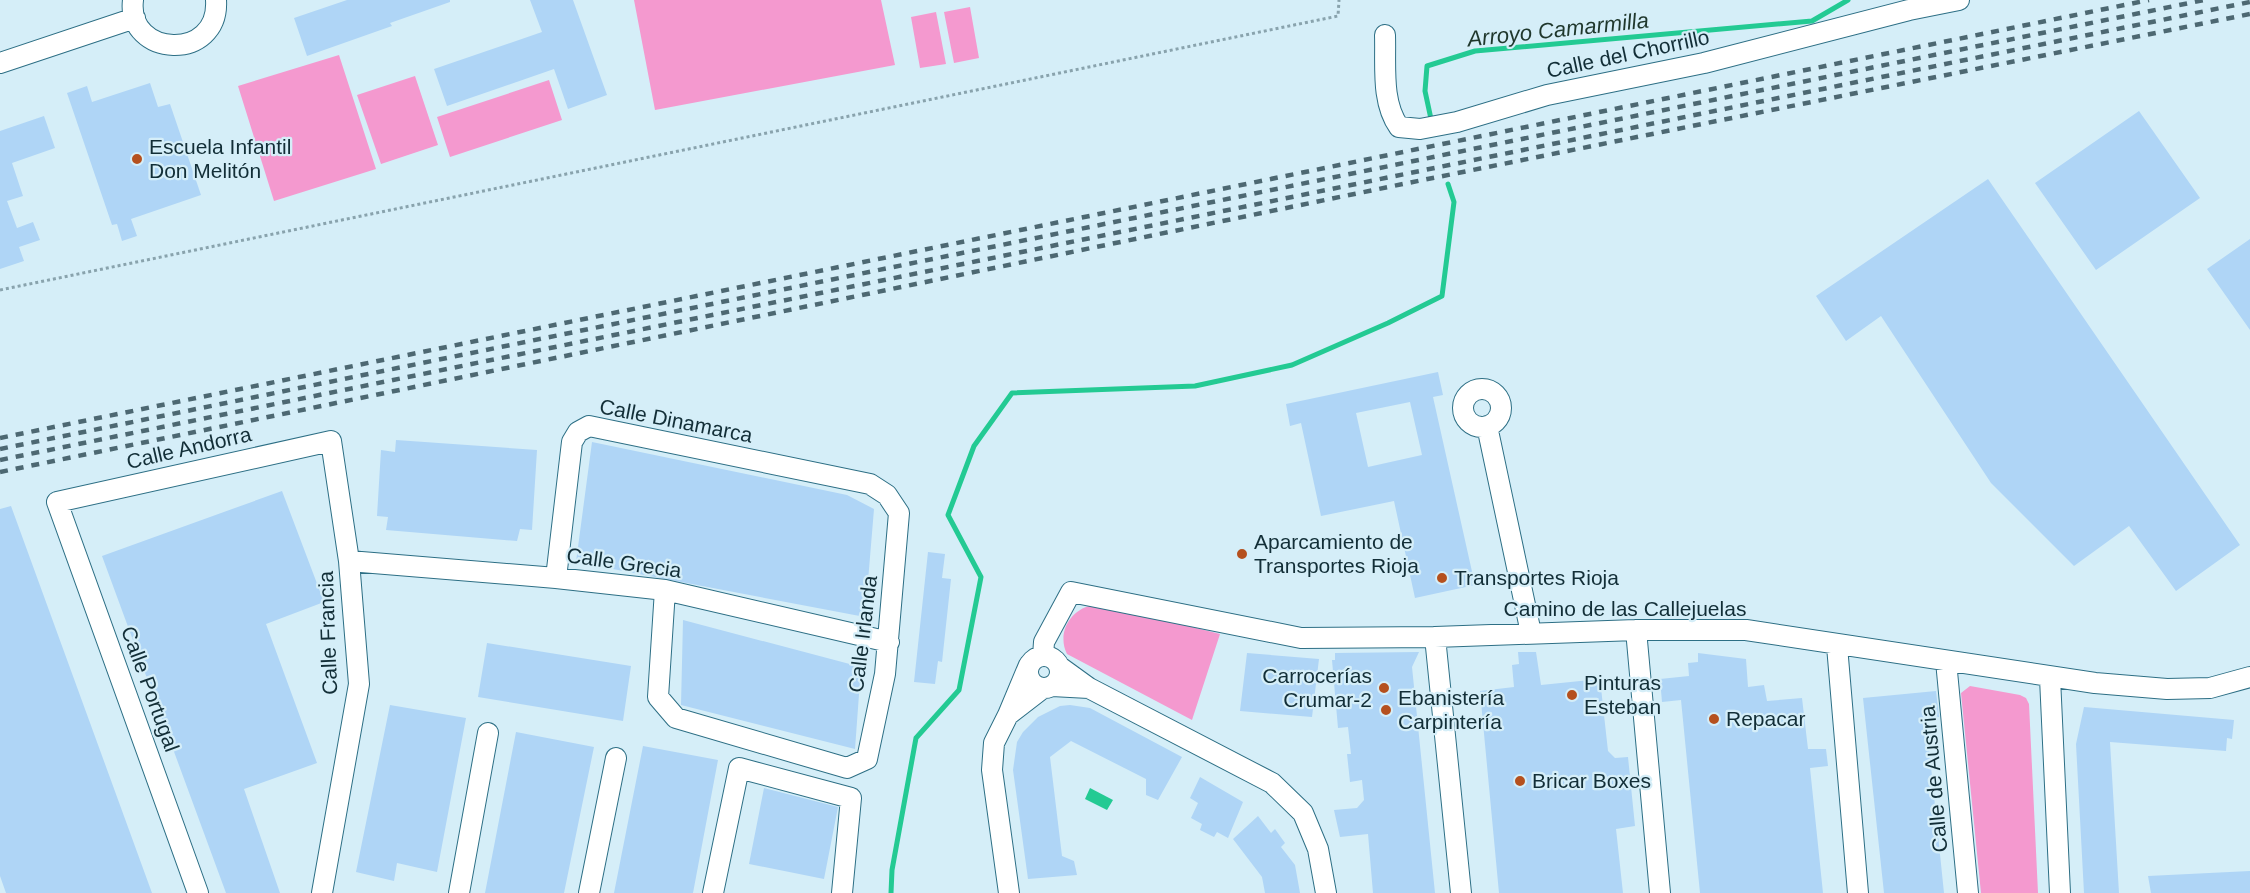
<svg xmlns="http://www.w3.org/2000/svg" width="2250" height="893" font-family="Helvetica,sans-serif">
<rect width="100%" height="100%" fill="#d5eef8"/>
<!-- green -->
<path fill="#f499cf" d="M634,0H881L895,65L655,110Z
M970,7L979,58L954,63L944,12Z
M936,12L946,64L920,68L911,17Z
M339,55L376,169L274,201L238,86Z
M415,76L438,145L381,164L357,95Z
M549,80L562,120L450,157L437,117Z
M1095,605L1149,616L1220,634L1192,720L1067,654C1056,632 1072,607 1095,605Z
M1970,686L2020,695L2026,698L2029,704L2038,893H1981L1961,693Z"/>
<!-- water -->
<path fill="#23ca93" d="M1090,788L1113,800L1107,810L1085,799Z"/>
<g fill="none" stroke-linecap="round" stroke-linejoin="round">
<!-- stream -->
<path stroke="#23ca93" stroke-width="5" d="M1431,119L1425,91L1427,66L1475,51L1812,21L1848,0
M891,893L892,870L916,738L959,690L981,577L948,515L974,446L1012,393L1195,386L1292,365L1388,323L1442,296L1454,202L1448,184"/>
</g>
<!-- building -->
<path fill="#afd5f6" fill-rule="evenodd" d="M347,0H450V2L390,23L392,26L307,56L294,18Z
M530,0H573L607,95L568,109L554,69L447,106L434,69L542,32Z
M150,83L158,107L170,104L201,195L131,219L137,236L122,241L117,224L112,225L67,93L87,86L92,102Z
M2139,111L2200,198L2096,270L2035,183Z
M44,116L55,148L12,163L23,196L7,201L17,228L33,222L40,240L19,247L24,261L0,269V131Z
M1988,179L2240,545L2176,591L2129,526L2074,566L1991,483L1881,316L1846,341L1816,296Z
M2250,239V330L2207,269Z
M1438,372L1443,395L1433,397L1475,585L1415,598L1394,501L1321,516L1301,423L1290,426L1286,404ZM1410,402L1422,455L1368,467L1356,413Z
M396,440L537,450L532,530L520,529L517,541L386,530L388,517L377,516L381,450L395,452Z
M592,442L847,495L874,509L865,617L576,562Z
M282,491L324,602L266,624L317,763L244,789L280,893H226L102,556Z
M11,506L152,893H6L0,876V509Z
M928,552L945,554L942,578L951,579L942,662L938,661L935,684L914,682Z
M683,620L861,667L855,749L681,705Z
M487,643L631,666L623,721L478,697Z
M1419,652L1412,667L1435,893H1373L1368,834L1340,837L1334,810L1357,808L1364,800L1362,780L1350,782L1347,754H1351L1348,727L1338,728L1332,660H1335V653Z
M1518,652H1536L1541,685L1600,679L1608,751L1615,758L1628,757L1635,826L1616,829L1623,893H1499L1480,691L1514,687L1512,665L1519,664Z
M1247,653L1319,659L1312,717L1240,711Z
M1698,653L1746,659L1748,687L1764,685L1767,701L1802,698L1808,749H1826L1828,766L1810,768L1823,893H1700L1681,700L1662,702L1660,679L1689,676L1688,663L1698,662Z
M1936,691L1939,717L1926,718L1944,893H1884L1863,698Z
M390,705L466,718L437,872L397,863L394,881L356,872Z
M1070,705L1090,708L1182,757L1158,800L1146,795V779L1071,741L1050,757L1062,856L1074,861L1077,875L1028,879L1013,770L1017,742L1023,732L1038,717L1060,706Z
M2084,707L2234,720L2232,739L2227,738L2226,751L2110,742L2119,893H2084L2076,744Z
M516,732L594,747L564,893H485Z
M643,746L718,760L693,893H614Z
M1200,777L1243,802L1228,838L1217,832L1214,837L1200,830L1202,824L1191,818L1198,803L1190,798Z
M764,788L838,807L824,879L749,864Z
M1258,816L1271,833L1275,829L1285,843L1281,847L1295,865L1300,893H1265L1262,877L1233,839Z
M2250,871V893H2151L2148,876Z"/>
<g fill="none" stroke-linecap="round" stroke-linejoin="round">
<defs>
<path id="minor" d="M133,0C126,58 220,62 216,0
M1385,35C1386,65 1381,102 1399,127L1420,129L1457,122L1547,95L1704,63L1909,10L1959,0
M0,63L135,18
M1463 408a19 19 0 1 1 38 0a19 19 0 1 1-38 0Z
M1487,426L1531,633
M349,561L556,578L665,590L889,642
M556,578L572,442L578,432L589,426L870,484L887,495L899,513L885,674L867,759L847,768L676,718L658,697L665,590
M1636,630L1660,893
M1435,637L1461,893
M1837,646L1858,893
M1028 672a16 16 0 1 1 32 0a16 16 0 1 1-32 0Z
M1043,656L1044,642L1071,592L1301,638L1435,637L1636,630H1746L2095,683L2167,689L2210,688L2250,677
M1946,661L1968,893
M1029,665L1008,715L1043,688
M2050,678L2060,893
M1052,686L1089,688L1060,667
M1089,688L1272,783L1303,813L1318,849L1326,893
M1008,715L994,743L992,770L1009,893
M198,893L57,502L331,441L349,561L359,684L322,893
M459,893L488,733
M589,893L616,758
M713,893L739,768L851,798L842,893"/>
</defs>
<!-- minor casing -->
<use href="#minor" stroke="#2d6f85" stroke-width="22"/>
<!-- path -->
<path stroke="#89a3ad" stroke-width="3" stroke-dasharray="3 3" stroke-linecap="butt" d="M0,290L1338,16L1339,0"/>
<!-- minor -->
<use href="#minor" stroke="#fff" stroke-width="20"/>
<!-- rail -->
<path stroke="#4d6872" stroke-width="4.5" stroke-dasharray="8 8" stroke-linecap="butt" d="M0,438L2149,0
M0,449L2204,0
M0,460L2250,2
M0,472L1403,184L2250,14"/>
</g>
<!-- markers -->
<g fill="#b5501e" stroke="#d5eef8" stroke-width="2">
<circle cx="137" cy="159" r="6"/>
<circle cx="1242" cy="554" r="6"/>
<circle cx="1442" cy="578" r="6"/>
<circle cx="1384" cy="688" r="6"/>
<circle cx="1572" cy="695" r="6"/>
<circle cx="1386" cy="710" r="6"/>
<circle cx="1714" cy="719" r="6"/>
<circle cx="1520" cy="781" r="6"/>
</g>
<g text-anchor="middle" stroke-width="4.5" stroke-linejoin="round" paint-order="stroke">
<!-- street labels -->
<g font-size="21" fill="#122e37" stroke="#d5eef8">
<text transform="translate(1628 54) rotate(-12)" y="7">Calle del Chorrillo</text>
<text transform="translate(676 421) rotate(11)" y="7">Calle Dinamarca</text>
<text transform="translate(189 448) rotate(-13)" y="7">Calle Andorra</text>
<text transform="translate(624 563) rotate(8)" y="7">Calle Grecia</text>
<text x="1625" y="616">Camino de las Callejuelas</text>
<text transform="translate(328 633) rotate(-92)" y="7">Calle Francia</text>
<text transform="translate(863 634) rotate(-83)" y="7">Calle Irlanda</text>
<text transform="translate(150 689) rotate(70)" y="7">Calle Portugal</text>
<text transform="translate(1934 779) rotate(-95)" y="7">Calle de Austria</text>
</g>
<!-- poi labels -->
<g font-size="21" fill="#122e37" stroke="#d5eef8" text-anchor="start">
<text x="149" y="154">Escuela Infantil<tspan x="149" dy="24">Don Melitón</tspan></text>
<text x="1254" y="549">Aparcamiento de<tspan x="1254" dy="24">Transportes Rioja</tspan></text>
<text x="1454" y="585">Transportes Rioja</text>
<text x="1372" y="683" text-anchor="end">Carrocerías<tspan x="1372" dy="24">Crumar-2</tspan></text>
<text x="1584" y="690">Pinturas<tspan x="1584" dy="24">Esteban</tspan></text>
<text x="1398" y="705">Ebanistería<tspan x="1398" dy="24">Carpintería</tspan></text>
<text x="1726" y="726">Repacar</text>
<text x="1532" y="788">Bricar Boxes</text>
</g>
<!-- water labels -->
<g font-size="22" font-style="italic" fill="#1f372c" stroke="#d5eef8">
<text transform="translate(1558 29) rotate(-6)" y="8">Arroyo Camarmilla</text>
</g>
</g>
</svg>
